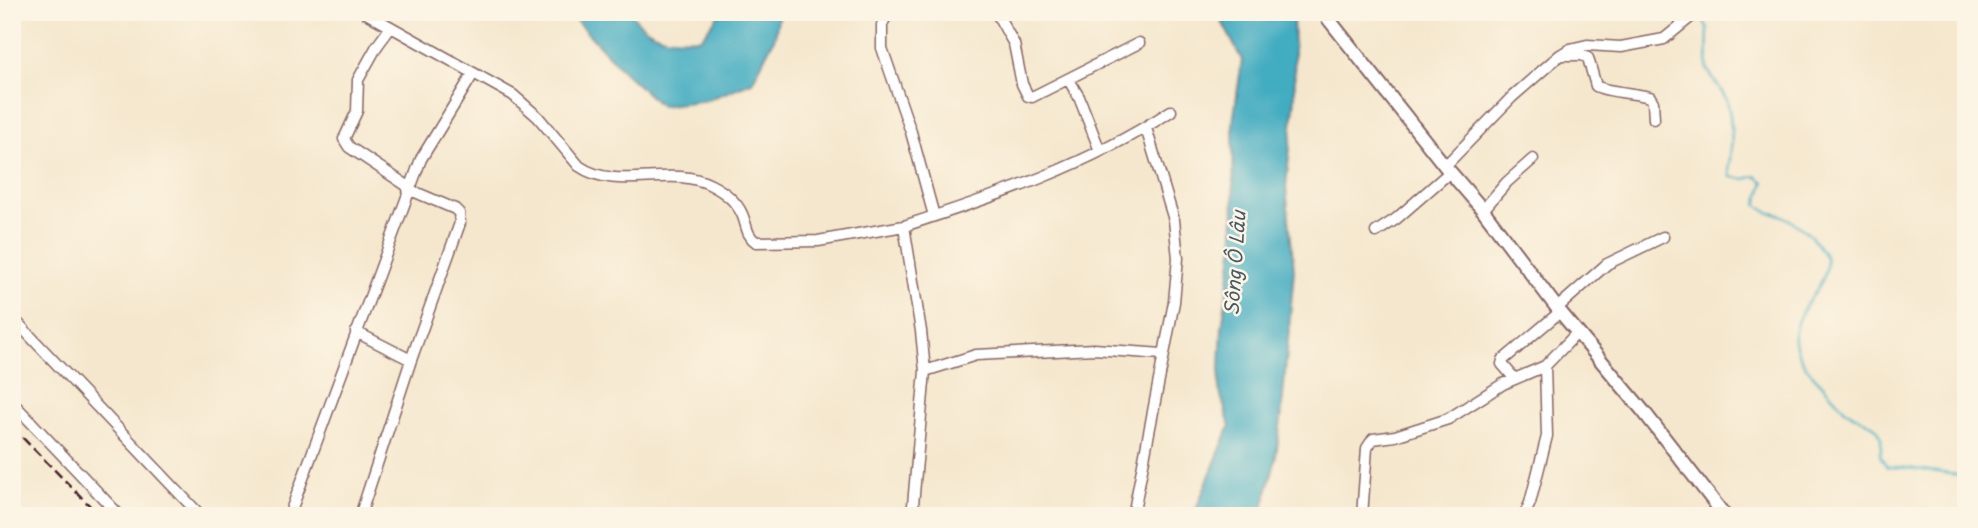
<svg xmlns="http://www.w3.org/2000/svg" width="1978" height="528" font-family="'Playpen Sans',sans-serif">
<rect width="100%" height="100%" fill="#fcf5e5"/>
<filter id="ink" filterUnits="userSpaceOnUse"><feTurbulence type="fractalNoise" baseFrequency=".0143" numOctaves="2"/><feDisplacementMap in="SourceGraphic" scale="14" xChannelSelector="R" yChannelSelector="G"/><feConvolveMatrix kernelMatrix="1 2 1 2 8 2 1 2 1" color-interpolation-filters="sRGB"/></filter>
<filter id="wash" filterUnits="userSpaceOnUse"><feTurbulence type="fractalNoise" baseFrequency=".00686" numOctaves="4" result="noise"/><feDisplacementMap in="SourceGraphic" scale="28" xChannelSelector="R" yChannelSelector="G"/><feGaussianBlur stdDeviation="1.57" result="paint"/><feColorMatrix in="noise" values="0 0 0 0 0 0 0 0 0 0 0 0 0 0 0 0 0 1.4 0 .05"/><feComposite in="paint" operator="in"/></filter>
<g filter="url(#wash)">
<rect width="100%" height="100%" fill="#f5e7cd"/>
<!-- water -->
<path fill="#42acc1" stroke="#466676" stroke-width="2" d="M568,12H630C649,39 671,40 701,38L721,12H779L775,37L752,82L707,100L661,106L626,74Z
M1217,12H1293L1295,96L1286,187L1294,270L1281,420L1275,462L1261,516H1193L1230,426L1219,389L1222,328L1234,245L1233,123L1242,60Z"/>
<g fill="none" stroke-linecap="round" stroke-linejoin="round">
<!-- stream -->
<path stroke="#42acc1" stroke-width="2.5" d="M1700,12L1708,30L1707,69L1727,100L1730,115L1732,141L1729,166L1731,177L1745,179L1756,176L1764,182L1757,205C1761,207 1766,212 1771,213C1774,214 1778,214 1781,215C1794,222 1810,233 1818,245C1820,248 1825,255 1826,259C1833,296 1759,321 1817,379C1827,389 1835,400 1846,410C1865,426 1887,419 1880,455L1887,467C1914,466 1939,474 1966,476"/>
</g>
</g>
<g filter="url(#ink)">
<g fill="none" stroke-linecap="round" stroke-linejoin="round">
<defs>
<path id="minor" d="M364,12L513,95L538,117L579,166C618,193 670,164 711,185C723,191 736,201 742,214C747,225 746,235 756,242L818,241L904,226L921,331L925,371L912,516
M894,12L885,18L882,25V48L911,132L934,216
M996,12L1014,44L1022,84L1028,96L1032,97L1139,43
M391,27L377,46L358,80L357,111L344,139L349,147L409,187
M1562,55H1582L1588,58L1596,86C1606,92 1636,93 1650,97L1653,102L1654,119
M1068,79L1079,97L1100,151
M1445,166L1512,97L1560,55L1570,49L1587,45L1621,47L1664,39L1697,12
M1483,210L1507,182L1533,159
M904,226C997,196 1089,165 1171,111
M1376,232L1396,219L1450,172
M1557,308L1607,264L1663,237
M12,317L201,516
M356,332L411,360
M925,371L976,355L1094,349L1162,354
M1514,378L1502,364L1503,360L1560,312
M12,402L120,516
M289,516L421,159L473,74
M360,516L411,360L460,223L459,213L455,209L408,189
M1133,516L1174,302L1178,258L1174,220L1146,128
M1362,516L1367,448L1373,439L1395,436L1448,419L1503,384L1545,366
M1524,516L1530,503L1547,436L1545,366L1577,333"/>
<path id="major" d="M1323,12L1445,166L1483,210L1557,308L1644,412L1725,516"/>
</defs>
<!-- minor casing -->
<use href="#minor" stroke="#866564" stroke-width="13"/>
<!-- major casing -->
<use href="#major" stroke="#866564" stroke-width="16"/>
<!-- minor -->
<use href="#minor" stroke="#fff" stroke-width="10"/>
<!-- major -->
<use href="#major" stroke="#fff" stroke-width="12"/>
<!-- rail -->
<path stroke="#4a1f2b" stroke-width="2.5" stroke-dasharray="10 5" stroke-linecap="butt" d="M12,427L100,516"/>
</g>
</g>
<g text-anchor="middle" stroke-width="5" stroke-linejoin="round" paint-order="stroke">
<!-- water labels -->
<g font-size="19" font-style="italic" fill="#475767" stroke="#fcf5e5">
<text transform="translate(1235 263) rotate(-86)" y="7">Sông Ô Lâu</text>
</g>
</g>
<!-- margin -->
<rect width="1978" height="528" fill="none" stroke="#fcf5e5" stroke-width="42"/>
</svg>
